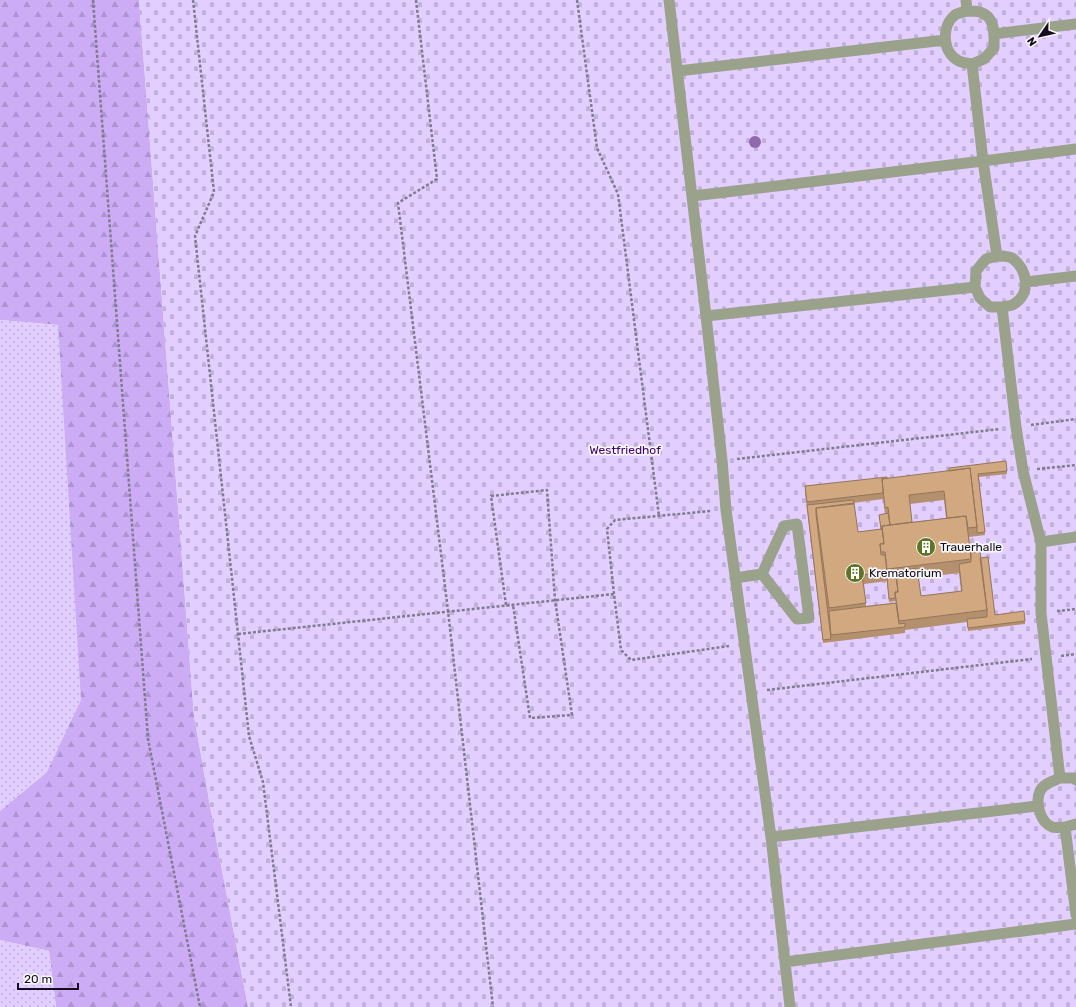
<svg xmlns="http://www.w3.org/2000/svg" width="1076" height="1007" font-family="Rubik,sans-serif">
<defs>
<pattern id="forest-firs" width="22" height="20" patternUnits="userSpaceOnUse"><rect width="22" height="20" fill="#ccacf5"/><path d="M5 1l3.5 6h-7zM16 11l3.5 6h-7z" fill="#ae93d2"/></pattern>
<pattern id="cemetery-stones" width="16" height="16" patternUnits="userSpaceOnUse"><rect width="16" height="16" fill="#e2ceff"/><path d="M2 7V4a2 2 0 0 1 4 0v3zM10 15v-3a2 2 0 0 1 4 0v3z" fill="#c1b0da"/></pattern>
<pattern id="park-dots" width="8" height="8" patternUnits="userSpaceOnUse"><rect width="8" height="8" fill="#e2ceff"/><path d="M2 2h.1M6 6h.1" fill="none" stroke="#c1b0da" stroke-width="1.8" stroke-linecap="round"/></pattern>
</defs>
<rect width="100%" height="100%" fill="#efe6fb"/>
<!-- forest -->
<path fill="url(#forest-firs)" d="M0,0H139L194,716L214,828L248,1007H56L49,951L0,940V811L47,772L58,325L0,320Z"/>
<!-- cemetery -->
<path fill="url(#cemetery-stones)" d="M139,0H1076V1007H248L214,828L194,716Z"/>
<!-- park -->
<path fill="url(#park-dots)" d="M0,320L58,325L81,700L47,772L0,811Z
M0,940L49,951L56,1007H0Z"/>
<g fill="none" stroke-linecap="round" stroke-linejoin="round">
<!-- path -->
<path stroke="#827a8d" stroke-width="2.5" stroke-dasharray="3 2" stroke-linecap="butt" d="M93,0L148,739L200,1007
M193,0L214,192L195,236L249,736L263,782L291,1007
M416,0L437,179L398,203L448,611L493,1007
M577,0L597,148L618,194L659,516
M1031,425L1076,419
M737,459L1000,429
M1037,469L1076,465
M614,594L607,529L615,520L711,511
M506,605L491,496L547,490L555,600L572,715L530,718L513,605
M1057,611L1076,609
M238,634L614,594L621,650L631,660L729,646
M1061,656L1076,654
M767,690L1032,659"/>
<!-- service -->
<path stroke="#9aa28c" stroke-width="11" d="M669,0L706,316L722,460L726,510L771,837L790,1007
M966,0L967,11C964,12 958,13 955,15C941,26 942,53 959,61C963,63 968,63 972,64L983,161L997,256L986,259L976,271L975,287L980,298L990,307H1002L1016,427L1023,471L1041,542V613L1060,778C1053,781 1043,784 1040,791C1035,803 1040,822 1052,827C1055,828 1061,827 1065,827L1076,915
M967,11C971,11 976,11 980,12C996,17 994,35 994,48L984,59L972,64
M994,34L1076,24
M678,71L945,40
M693,196L983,161L1076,149
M997,256C1001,256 1008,256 1012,258C1027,269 1032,293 1014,304C1011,306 1006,306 1002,307
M1026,282L1076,276
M706,316L975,287
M1041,542L1076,537
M735,578L762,574L797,619L809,618L797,524L784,526L762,574
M1060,778H1073L1076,780
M1065,827L1076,824
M771,837L1037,806
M785,962L1076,924"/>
</g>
<!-- trees -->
<circle fill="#9068ae" cx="755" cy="142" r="6"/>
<!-- wall -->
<path fill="#b5906f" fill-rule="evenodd" d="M1007,471V474L979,477L985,535L969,537L971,553L980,558L995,615L1025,621V624L968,631L967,622L905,630V633L823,643L805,493V486L887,478ZM883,498L885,514L879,515L881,529L858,532L853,503L883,499ZM944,500L946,518L912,522L910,504ZM959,573L961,591L921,596L918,578ZM887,581L889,602L895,601L896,603L866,606L864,584Z"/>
<!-- building -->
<path fill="#d2a881" stroke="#93765a" d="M1006,461L1007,471L978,474L985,532L977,533V527L970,468L949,471V468Z
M970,468L977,527L968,528L966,516L947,518L944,491L909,495L912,522L890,525L888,507L885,508L882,479Z
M887,477V478L882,479L883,493L807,502L805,486Z
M853,500L854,504L816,508V514L831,639L823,640L807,505Z
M854,503L858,532L882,529L884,544H880L881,555H885L887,572L862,575L866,603L829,608L816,508Z
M888,513L890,525L882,526V529H881L879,515Z
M966,516L971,559L887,569L885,552H881L880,544L884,543L882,526Z
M980,551L987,610L899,621L895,592H898L896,571L917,568L921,596L962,591L959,564L971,562V553Z
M988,557L995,615L1024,611L1025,621L968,628L967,619L987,617V610L980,558Z
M896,577L898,592H895V598L889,599L887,578Z
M896,603L899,624L905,623V627L831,635L829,611Z"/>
<!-- icons -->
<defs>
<symbol id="building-disc" viewBox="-11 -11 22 22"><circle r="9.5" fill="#5d7425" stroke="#f8f8f8"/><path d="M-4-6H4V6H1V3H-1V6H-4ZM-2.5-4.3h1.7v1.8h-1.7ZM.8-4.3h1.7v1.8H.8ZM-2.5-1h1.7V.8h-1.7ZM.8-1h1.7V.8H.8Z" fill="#fff"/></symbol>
</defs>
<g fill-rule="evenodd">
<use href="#building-disc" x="915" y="536" width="22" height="22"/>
<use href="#building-disc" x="844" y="562" width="22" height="22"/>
</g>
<g text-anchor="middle" stroke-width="3.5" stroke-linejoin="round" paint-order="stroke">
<!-- park labels -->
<g font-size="12" fill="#42006f" stroke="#f8f8f8">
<text x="625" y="454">Westfriedhof</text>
</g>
<!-- poi labels -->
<g font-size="12" fill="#140c1e" stroke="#f8f8f8" text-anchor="start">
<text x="940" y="551">Trauerhalle</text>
<text x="869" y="577">Krematorium</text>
</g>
</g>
<!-- north arrow -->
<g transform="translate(1040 36) rotate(236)" stroke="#f8f8f8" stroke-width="3" paint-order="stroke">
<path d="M0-3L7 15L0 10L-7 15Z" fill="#140c1e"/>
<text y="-6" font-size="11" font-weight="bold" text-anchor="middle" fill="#140c1e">N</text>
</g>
<!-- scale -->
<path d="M18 983v6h60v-6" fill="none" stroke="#140c1e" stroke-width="2"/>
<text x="24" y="983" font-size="12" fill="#140c1e" stroke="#f8f8f8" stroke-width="3" paint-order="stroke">20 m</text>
</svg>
